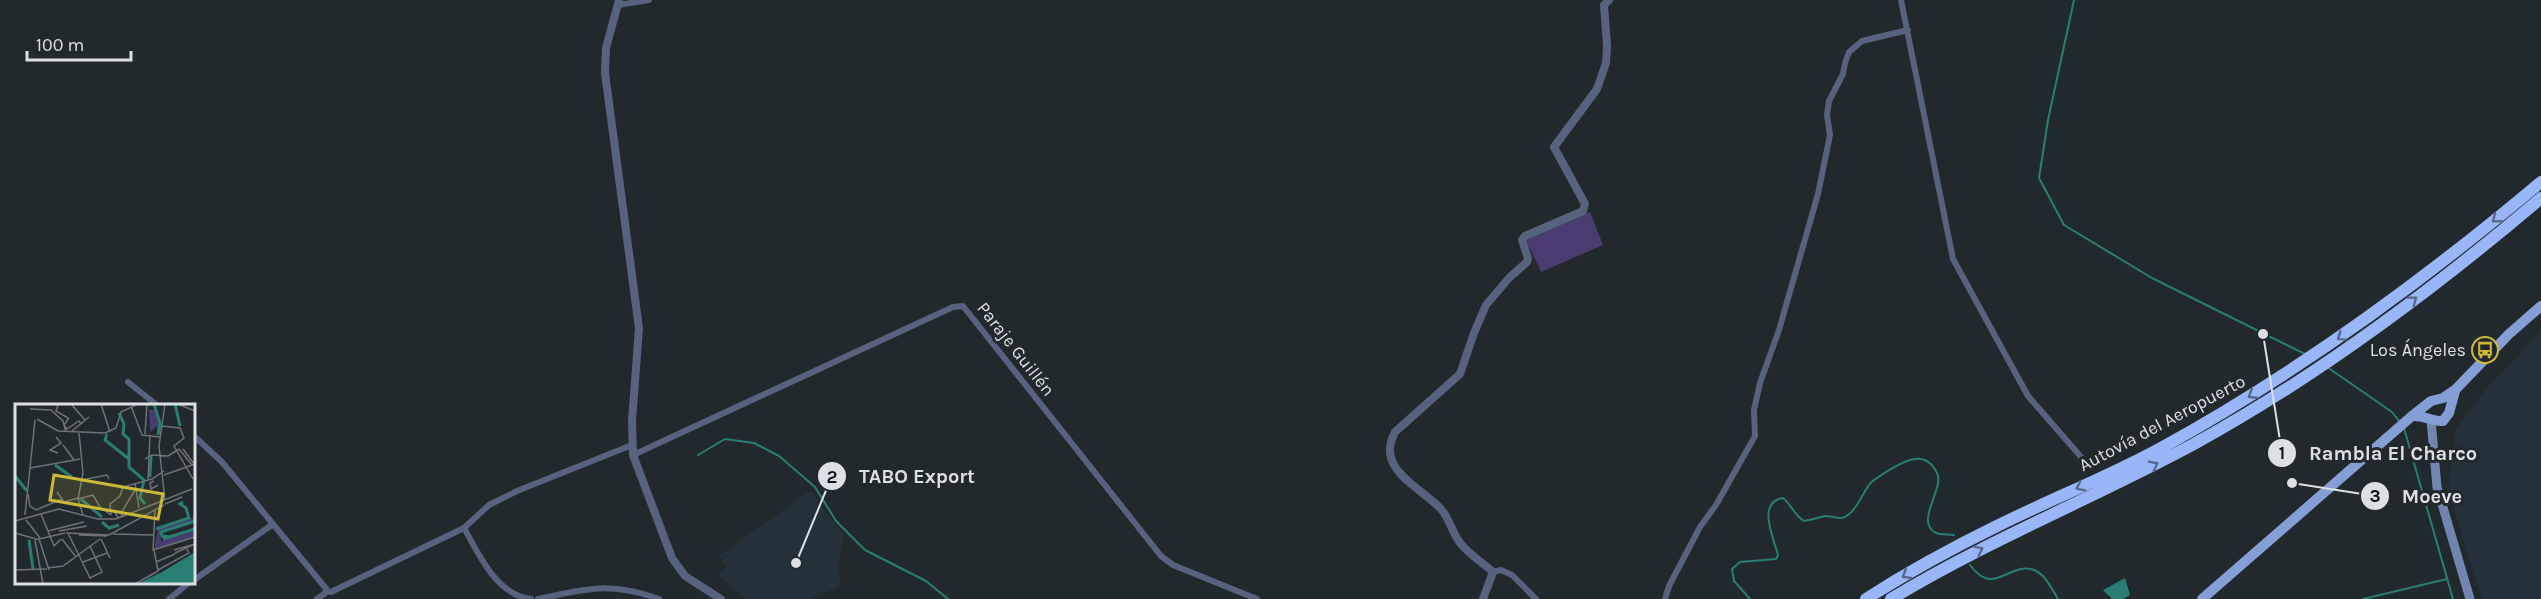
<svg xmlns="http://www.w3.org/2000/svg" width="2541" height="599" font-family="Karla,sans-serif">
<rect width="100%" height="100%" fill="#22292d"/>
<!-- built -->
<path fill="#25313a" d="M2541,331V599H2482L2448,490L2456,429L2486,389Z
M810,491L844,536L838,565L840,586L810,599H745L720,576V573L727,567L719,556Z"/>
<!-- green -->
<path fill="#493c71" d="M1590,212L1603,245L1541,272L1526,240Z"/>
<!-- water -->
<path fill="#297d72" d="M2125,578L2130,595L2123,599H2112L2103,590Z"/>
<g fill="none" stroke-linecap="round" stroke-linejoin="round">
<!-- stream -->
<path stroke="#297d72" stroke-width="2" d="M2074,0L2048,120L2039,178L2064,225L2152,278L2307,355
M2327,367L2392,412L2399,421
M2404,428L2453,599
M698,455L725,439L754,443L779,456L815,487L836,521L865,550L926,581L948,599
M1970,565C1994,598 2009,561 2034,570C2045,574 2052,589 2058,599
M1750,599L1734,581L1732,569L1740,562L1776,559L1778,555C1774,539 1756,502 1783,498C1791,504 1794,515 1804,521C1812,520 1819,517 1826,516C1834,516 1841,521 1848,515C1858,508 1862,494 1869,485C1872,480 1878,478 1883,474C1899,464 1924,446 1937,473C1945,488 1914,522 1936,533C1940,535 1949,534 1954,535
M2363,599L2447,579"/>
<!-- minor -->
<path stroke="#57637e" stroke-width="6" d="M1901,0L1953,259L2028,396L2082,458
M618,5L649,0
M128,382L158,406
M194,436L222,462L328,591L331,592L464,528L489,505L517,491L632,445
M633,455L953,307L963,306L1161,556L1173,565L1257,599
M464,528C479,554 496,595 531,599
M1493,572L1501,570L1512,575L1536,599
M194,580L273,524
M169,599L190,582
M317,599L328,591
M538,599C587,589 609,581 659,599
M1665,599L1669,586L1700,527L1716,505L1755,436L1754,410L1760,383L1779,330L1818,194L1830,135L1827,115L1829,101L1843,74L1845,63L1849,52L1862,41L1908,30"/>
<!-- tertiary -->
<path stroke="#57637e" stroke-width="8" d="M619,0L606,48L605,73L639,328L632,421L633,455L672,558L685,576L721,599
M1483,599L1493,572C1483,563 1470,555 1461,544C1452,534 1450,518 1440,508C1419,486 1375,469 1395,432L1460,374L1474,333L1486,305L1509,278L1527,262L1528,258L1522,240L1525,236L1583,211L1585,204L1554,147L1597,89L1606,63L1607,46L1604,5L1609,0"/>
<!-- secondary -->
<path stroke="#7285b0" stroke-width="9" d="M2431,420L2437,487L2470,599"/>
<!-- primary -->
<path stroke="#869ed6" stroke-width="10" d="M2412,416C2424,415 2432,422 2443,421L2449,413L2455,391
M2202,599L2412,416L2431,401L2443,398L2455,390L2509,334L2541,306"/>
<!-- motorway -->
<path stroke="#98b6f8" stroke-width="12" d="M1866,599C1908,572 1952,548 1997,526C2051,499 2108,477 2161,448C2298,373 2422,282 2541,182
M1891,599C1988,540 2094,498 2194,444C2318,376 2433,290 2541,198"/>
</g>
<!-- one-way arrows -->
<defs><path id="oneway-chevron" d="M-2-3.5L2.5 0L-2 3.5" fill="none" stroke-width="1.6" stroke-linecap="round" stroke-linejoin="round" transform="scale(1.5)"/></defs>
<g stroke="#576888">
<use href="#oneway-chevron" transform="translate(2496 219) rotate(141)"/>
<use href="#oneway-chevron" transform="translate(2413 300) rotate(-37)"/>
<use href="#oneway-chevron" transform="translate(2341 337) rotate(145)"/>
<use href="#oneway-chevron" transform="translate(2252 395) rotate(148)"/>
<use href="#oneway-chevron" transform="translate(2154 465) rotate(-27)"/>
<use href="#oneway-chevron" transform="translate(2080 487) rotate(154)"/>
<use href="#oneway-chevron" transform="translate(1979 550) rotate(-26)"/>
<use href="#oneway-chevron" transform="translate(1906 575) rotate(149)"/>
</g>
<!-- icons -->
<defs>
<symbol id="bus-ring" viewBox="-11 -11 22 22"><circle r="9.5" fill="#22292d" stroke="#cdb938" stroke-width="1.5"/><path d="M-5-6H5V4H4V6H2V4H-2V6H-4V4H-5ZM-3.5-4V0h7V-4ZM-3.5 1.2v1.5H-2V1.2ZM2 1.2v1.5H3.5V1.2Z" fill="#cdb938"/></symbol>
</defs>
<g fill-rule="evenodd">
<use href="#bus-ring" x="2470" y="335" width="30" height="30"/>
</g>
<g text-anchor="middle" stroke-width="6" stroke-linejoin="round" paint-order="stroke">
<!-- street labels -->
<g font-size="18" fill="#dbe0e3" stroke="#22292d">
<text transform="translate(1016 349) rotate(52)" y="6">Paraje Guillén</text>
<text transform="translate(2162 423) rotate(-28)" y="6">Autovía del Aeropuerto</text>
</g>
<!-- poi labels -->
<g font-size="18" fill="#dbe0e3" stroke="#22292d" text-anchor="end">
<text x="2466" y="356">Los Ángeles</text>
</g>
</g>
<!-- overview -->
<g transform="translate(15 404)">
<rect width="180" height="180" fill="#22292d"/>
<path d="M134,6H140L144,17L143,33L142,22L135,28ZM178,107L180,113L178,116L145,130L146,137L180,127V133L139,145L143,125L178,114Z" fill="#493c71"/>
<path d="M180,148V180H122L147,168Z" fill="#297d72"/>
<path fill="none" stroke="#297d72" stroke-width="3" d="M139,0L145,19L143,31M160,0L165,22M104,9L109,20L108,30L114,35V63L129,76L125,94L130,100M92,30L90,36L114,55M40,61L57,73M0,72L12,87M135,73L136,52M66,95L87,113M87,118L94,124L104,121M141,125L174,114L171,104L165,100L168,98M155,133L147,132L146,128L180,117M148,135L180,125M14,136L18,165"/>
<path fill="none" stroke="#6c7276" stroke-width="1.5" d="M56,0L70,16M86,0L95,28M150,0L144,42L150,96M163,0L180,7M43,1L41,7L53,14M116,2L127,31L145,33M15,5L36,6L48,17L51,28M54,14L49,21L52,25L64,17L66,20M22,15L43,27L90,29L101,24L106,8L123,0M147,22L165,24L169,34L159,42L178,75M57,27L74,13M64,29L68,69L63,95L68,111M130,30L132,0M41,33L46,39L35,46L43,49M48,41L59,56M164,45L177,61M168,45L179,60M130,55L137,51L153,52L164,45M15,64L65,55M15,64L20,16M149,71L180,60M66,76L92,71L94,75M133,76L135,32M139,77L135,79L136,85L143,81M120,79L124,104M42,88L49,98L63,94M13,90L15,102L21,106L47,95M63,95L78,91L85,103L96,111M150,100L167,93M99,106L103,114L107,112L106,109L120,86M26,110L39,142L46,135M10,111L15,64M96,111L95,100L105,92L108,83L137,75L149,67M11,116L25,134M0,117L44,105L83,115H101L177,85M33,127L69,118M44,127L72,122M0,129L25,136M51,129L94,131L149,101M53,129L75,174L87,168L75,142M98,130L138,131M64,131L92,132M47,135L61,153M86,135L95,154M20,136L28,180M138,146L180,133M159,146L180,140M138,147L140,107M160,149L180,140M68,158L92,149M141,158L160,150M33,164L48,162L85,135M0,166L32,165M34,166L24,135L50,129M143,166L174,149L172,145M120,180L143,167L139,146"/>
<path fill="#cdb938" fill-opacity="0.15" stroke="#cdb938" stroke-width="3" d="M39,71L148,90L143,115L35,96Z"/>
<rect width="180" height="180" fill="none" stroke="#dbe0e3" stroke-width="3"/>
</g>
<!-- callouts -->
<path fill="none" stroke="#dbe0e3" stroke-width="2" d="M2263 334L2282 453M796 563L832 476M2292 483L2375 496"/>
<g fill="#dbe0e3" stroke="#22292d" stroke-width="2">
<circle cx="2263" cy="334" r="6"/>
<circle cx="796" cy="563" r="6"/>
<circle cx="2292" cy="483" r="6"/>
<circle cx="2282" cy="453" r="15"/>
<circle cx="832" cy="476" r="15"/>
<circle cx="2375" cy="496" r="15"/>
</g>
<g font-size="18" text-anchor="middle" font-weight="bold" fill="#111">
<text x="2282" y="459">1</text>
<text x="832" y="483">2</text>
<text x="2375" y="502">3</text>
</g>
<g font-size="20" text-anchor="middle" font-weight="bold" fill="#dbe0e3" stroke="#22292d" stroke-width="6" stroke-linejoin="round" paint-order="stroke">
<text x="2393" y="460">Rambla El Charco</text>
<text x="917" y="483">TABO Export</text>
<text x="2432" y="503">Moeve</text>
</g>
<!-- scale -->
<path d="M27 51v9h104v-9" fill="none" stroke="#dbe0e3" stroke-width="3"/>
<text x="36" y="51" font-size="18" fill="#dbe0e3" stroke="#22292d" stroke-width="4.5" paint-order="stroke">100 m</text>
</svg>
